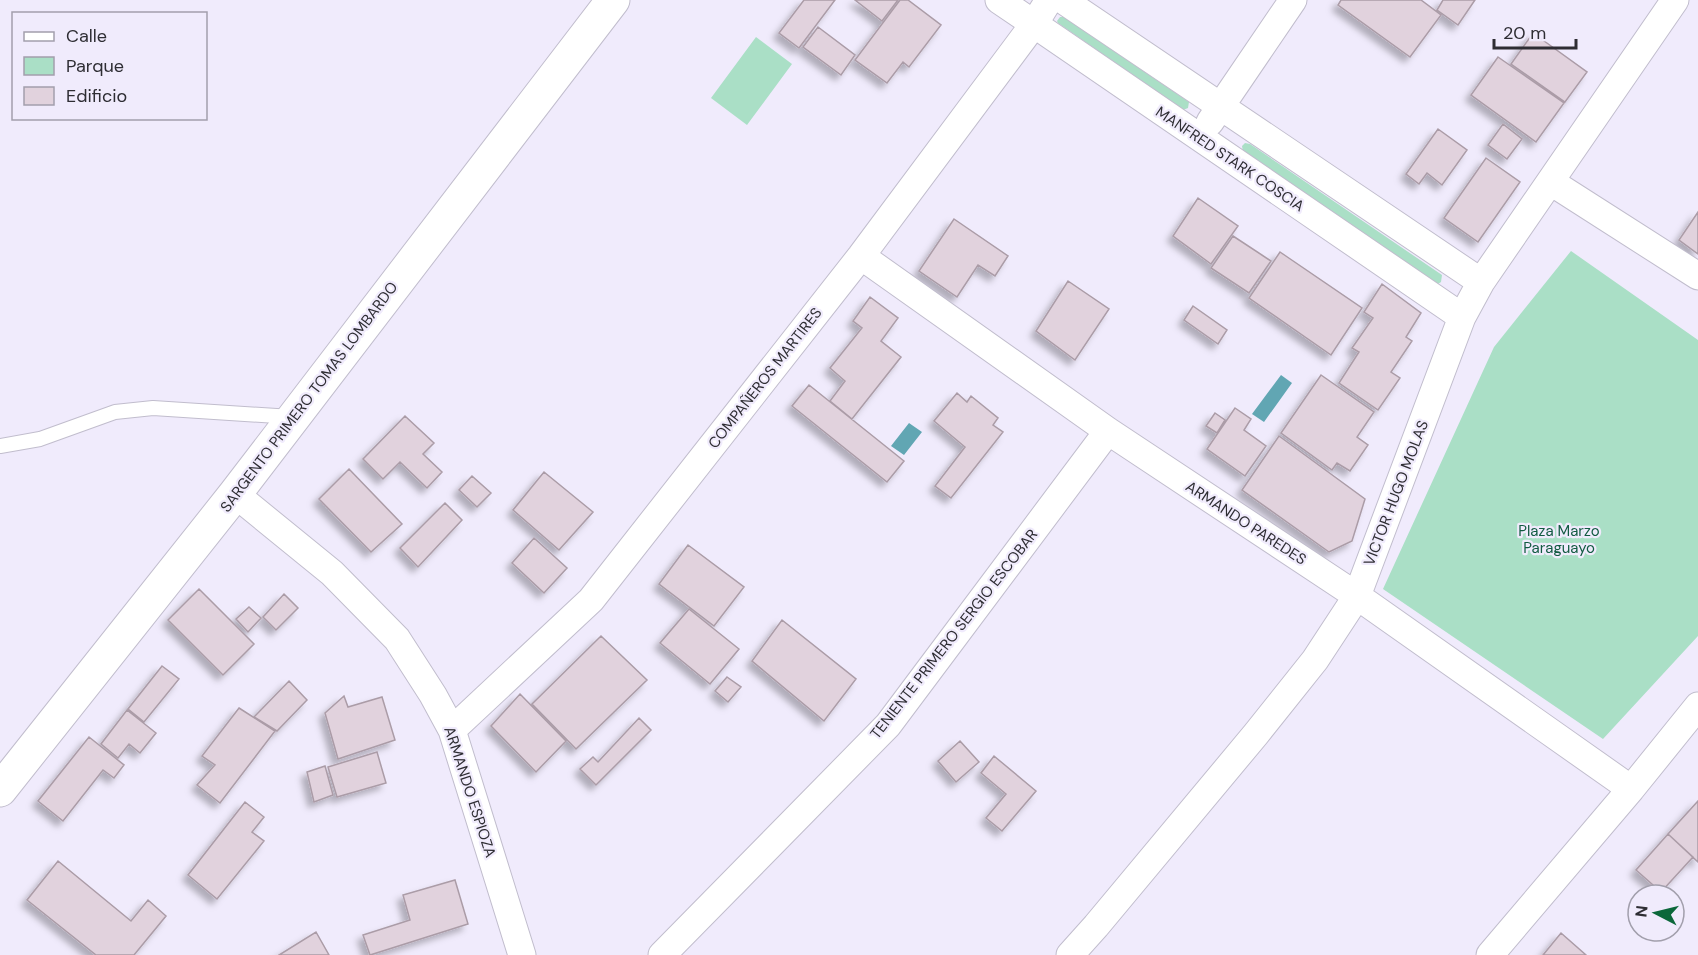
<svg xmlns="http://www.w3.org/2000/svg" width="1698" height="955" font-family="'DM Sans',sans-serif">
<defs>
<filter id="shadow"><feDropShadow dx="-5.5" dy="5.5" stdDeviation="3" flood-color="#0004"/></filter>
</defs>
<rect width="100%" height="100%" fill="#f0ebfc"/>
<!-- green -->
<path fill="#aadfc6" d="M1060,17H1064L1189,102L1188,108L1183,110L1058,23L1057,21Z
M756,37L792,64L747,125L711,98Z
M1245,143L1250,144L1442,275L1441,282L1438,284L1243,152L1242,146Z
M1571,251L1698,340V636L1603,739L1383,589L1494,347Z"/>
<!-- water -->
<path fill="#61a6b3" d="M1281,375L1292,383L1264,422L1252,414Z
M909,423L922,432L904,455L891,446Z"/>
<!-- building -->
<path fill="#e1d2dd" stroke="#ab9ca7" stroke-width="1.5" filter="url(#shadow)" d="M804,0H835L799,48L779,33Z
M855,0H898L882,21Z
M900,0H908L941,25L909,67L903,62L887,83L855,60Z
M1341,0H1421L1441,15L1410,57L1338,5Z
M1443,0H1475L1458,25L1437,10Z
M818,27L855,55L841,75L803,47Z
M1533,33L1587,72L1565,102L1511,64Z
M1498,57L1564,103L1536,142L1471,95Z
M1503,124L1522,139L1507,159L1488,145Z
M1438,129L1467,150L1442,185L1427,173L1419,184L1406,174Z
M1486,158L1520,182L1478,242L1444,218Z
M1198,198L1238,226L1211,264L1173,236Z
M1698,212V254L1679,240Z
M954,219L1008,256L995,276L978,265L957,297L919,271Z
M1233,236L1271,261L1249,293L1211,268Z
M1280,252L1362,308L1331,355L1249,298Z
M1068,281L1109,309L1075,360L1036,331Z
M1382,284L1421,313L1406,337L1412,341L1391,372L1400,378L1378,410L1339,383L1359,352L1352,348L1373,318L1364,312Z
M870,297L898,318L881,341L901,357L852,419L830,401L845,381L830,368L862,328L853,321Z
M1193,306L1227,330L1218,344L1184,320Z
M1321,375L1374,412L1357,437L1368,445L1350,471L1337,463L1332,470L1281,433Z
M809,385L904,461L887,482L792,406Z
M957,393L967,402L971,396L998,418L993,425L1003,432L951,498L935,486L965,447L934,421Z
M1235,408L1251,419L1244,430L1266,446L1245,476L1207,449Z
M1215,413L1225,420L1217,433L1206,426Z
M405,416L434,443L423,454L442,472L427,488L400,462L383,479L363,459Z
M1279,436L1365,499L1352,541L1329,552L1242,490Z
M349,469L402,524L371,552L319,499Z
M544,472L593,512L559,550L513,510Z
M472,476L491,493L477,507L459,490Z
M445,503L462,520L418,567L400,548Z
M534,538L567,568L544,593L512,563Z
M688,545L744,587L714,626L659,584Z
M199,589L254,644L223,675L168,620Z
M284,594L298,608L276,630L263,617Z
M249,607L261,618L248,632L236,619Z
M689,609L739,649L710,684L660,643Z
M782,620L856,679L824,721L752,661Z
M601,636L647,680L576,749L532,704Z
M162,666L179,679L144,722L128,709Z
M727,677L741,687L728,702L715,691Z
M289,681L307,700L277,731L254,717Z
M520,694L566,741L536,772L491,726Z
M344,696L348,707L382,697L395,740L338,759L325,713Z
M239,708L275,731L220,803L197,785L215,765L202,756Z
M127,710L156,733L140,753L129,744L118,758L101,744Z
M639,718L651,730L596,785L580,769L593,757L598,762Z
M89,737L124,765L114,778L103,770L63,821L38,801Z
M960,741L979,762L956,782L938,761Z
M377,752L386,783L337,797L328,767Z
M994,756L1036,791L1002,831L986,818L1006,794L981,773Z
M325,766L333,795L314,802L307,772Z
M1698,801V862L1668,834Z
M245,802L264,817L252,832L264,841L217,899L188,875Z
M1668,834L1693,857L1661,892L1636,870Z
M58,861L131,921L148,900L166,916L134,955H96L27,900Z
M455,880L468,924L370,955L363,935L410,920L403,895Z
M316,932L329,955H279Z
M1561,933L1586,955H1543Z"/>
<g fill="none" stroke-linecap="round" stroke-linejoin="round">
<defs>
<path id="lane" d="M0,446L40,439L115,412L153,408L292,417"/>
<path id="street" d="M999,0L1462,317
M1063,0L1481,282
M1210,122L1293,0
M1551,182L1698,276
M861,256L1108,431L1357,596L1631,789
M235,494L332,573L397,639L433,695L452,730L522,955
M452,730L591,600L861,256L1034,24L1049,0
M662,955L888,725L1108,431
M1070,955L1096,926L1256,734L1315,660L1357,596L1462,317L1481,282L1675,0
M1490,955L1631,789L1698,706"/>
<path id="secondary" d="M0,790L235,494L613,0"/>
</defs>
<!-- lane casing -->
<use href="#lane" stroke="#c1bdcd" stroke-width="16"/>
<!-- street casing -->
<use href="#street" stroke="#c1bdcd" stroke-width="29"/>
<!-- secondary casing -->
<use href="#secondary" stroke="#c1bdcd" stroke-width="35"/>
<!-- lane -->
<use href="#lane" stroke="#fff" stroke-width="14"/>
<!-- street -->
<use href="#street" stroke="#fff" stroke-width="27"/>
<!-- secondary -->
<use href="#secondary" stroke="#fff" stroke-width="33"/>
</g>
<g text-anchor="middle" stroke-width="4.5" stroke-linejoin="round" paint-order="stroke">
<!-- street labels -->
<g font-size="15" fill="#2e2d33" stroke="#f0ebfc">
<text transform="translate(1230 159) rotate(34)" y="5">MANFRED STARK COSCIA</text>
<text transform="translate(765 378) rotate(-52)" y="5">COMPAÑEROS MARTIRES</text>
<text transform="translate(309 397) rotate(-53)" y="5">SARGENTO PRIMERO TOMAS LOMBARDO</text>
<text transform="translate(1396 493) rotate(-69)" y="5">VICTOR HUGO MOLAS</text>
<text transform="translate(1246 523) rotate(33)" y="5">ARMANDO PAREDES</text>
<text transform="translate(954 634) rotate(-52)" y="5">TENIENTE PRIMERO SERGIO ESCOBAR</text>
<text transform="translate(470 792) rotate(72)" y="5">ARMANDO ESPIOZA</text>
</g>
<!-- park labels -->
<g font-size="15" fill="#125b42" stroke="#f0ebfc">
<text x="1559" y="536">Plaza Marzo<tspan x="1559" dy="17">Paraguayo</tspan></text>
</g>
</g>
<!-- legend -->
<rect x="12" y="12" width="195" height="108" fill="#f0ebfc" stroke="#a29fac" stroke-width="1.5"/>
<rect x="24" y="32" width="30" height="9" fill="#ffffff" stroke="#a29fac" stroke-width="1.5"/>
<text x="66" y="42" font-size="18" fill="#2e2d33">Calle</text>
<rect x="24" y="57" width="30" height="18" fill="#aadfc6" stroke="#a29fac" stroke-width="1.5"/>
<text x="66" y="72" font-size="18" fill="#2e2d33">Parque</text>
<rect x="24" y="87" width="30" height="18" fill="#e1d2dd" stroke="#a29fac" stroke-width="1.5"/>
<text x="66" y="102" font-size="18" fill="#2e2d33">Edificio</text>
<!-- north arrow -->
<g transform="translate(1656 913) rotate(277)"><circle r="28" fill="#f0ebfc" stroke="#a29fac" stroke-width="1.5"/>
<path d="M0-4.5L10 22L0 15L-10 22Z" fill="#0b673a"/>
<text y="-9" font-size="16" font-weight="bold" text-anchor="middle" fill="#2e2d33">N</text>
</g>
<!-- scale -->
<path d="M1494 39v9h82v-9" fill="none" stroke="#2e2d33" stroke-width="3"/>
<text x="1503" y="39" font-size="18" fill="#2e2d33" stroke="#f0ebfc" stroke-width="4.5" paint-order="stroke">20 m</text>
</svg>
